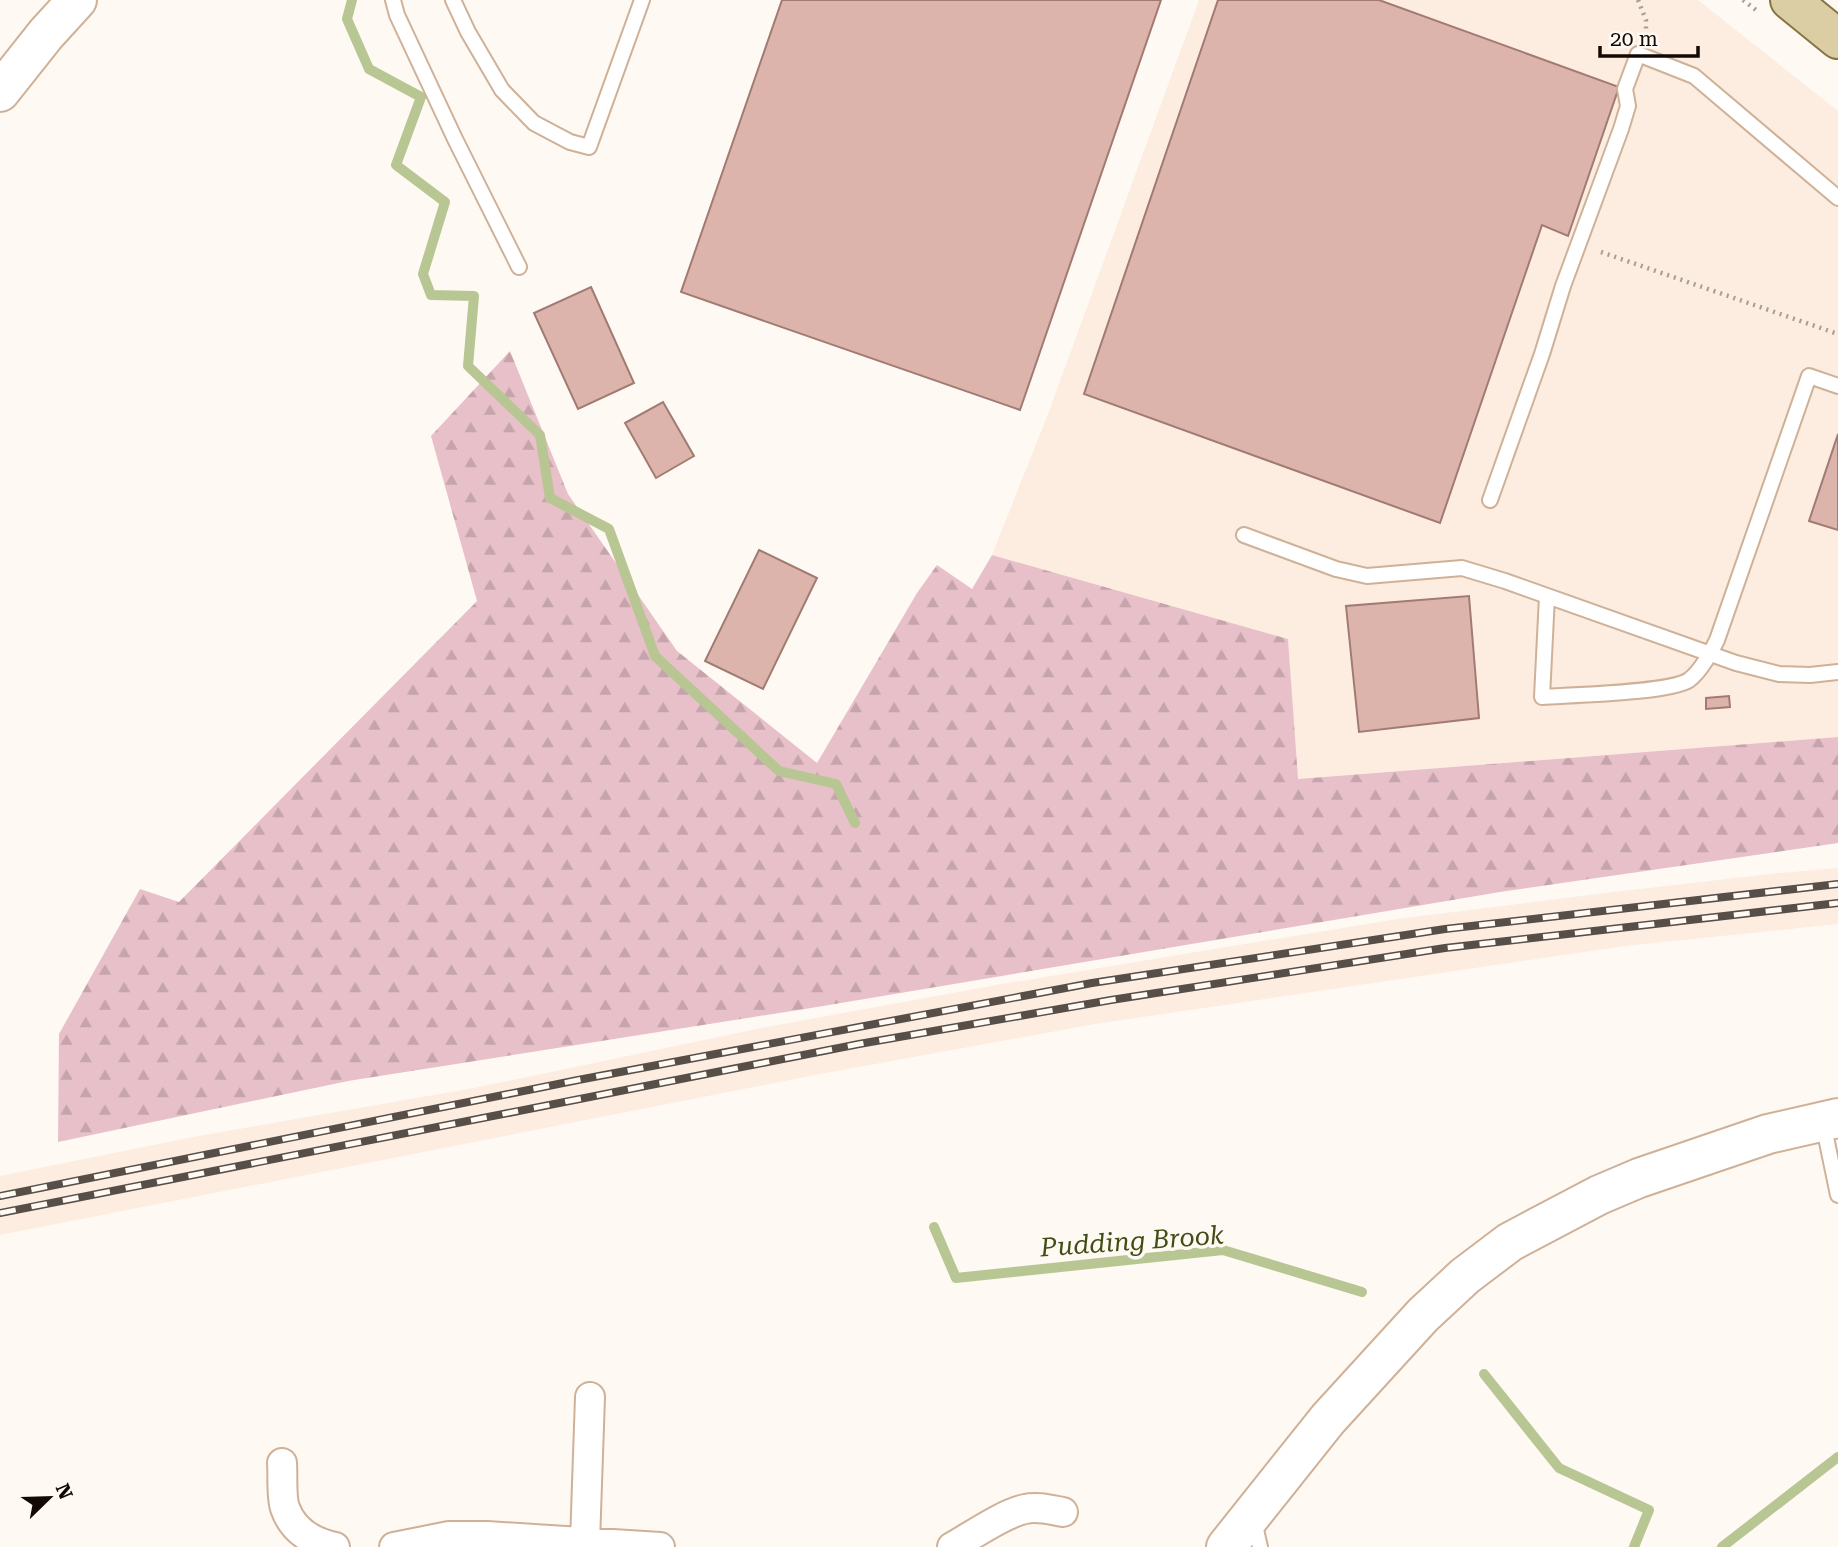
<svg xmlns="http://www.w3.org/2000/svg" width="1838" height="1547" font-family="'Roboto Serif',serif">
<defs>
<pattern id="forest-firs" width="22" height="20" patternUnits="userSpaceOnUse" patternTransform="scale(1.75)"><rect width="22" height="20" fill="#e8c0c9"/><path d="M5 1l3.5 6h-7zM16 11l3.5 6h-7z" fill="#c6a4ab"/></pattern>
</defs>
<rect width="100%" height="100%" fill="#fff9f3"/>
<!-- built -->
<path fill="#fcede0" d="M1199,0H1698L1838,111V737L1297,779L1288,639L992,555L1048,414Z
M1838,868V924L1625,946L1095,1024L815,1075L0,1235V1176L193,1137L474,1088L767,1027L1002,984L1397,919L1605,893L1770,874Z"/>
<!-- forest -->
<path fill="url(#forest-firs)" d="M510,351L568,494L677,651L817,763L917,593L937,565L972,589L992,555L1288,639L1298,779L1838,737V843L1500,892L817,1007L348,1081L58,1142L59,1034L140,889L179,902L477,601L431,436Z"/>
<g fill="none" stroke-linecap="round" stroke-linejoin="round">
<!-- stream -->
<path stroke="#b8c693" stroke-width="10" d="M352,0L347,19L369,69L421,97L396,165L445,202L423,274L431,295L474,296L468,366L540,435L550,498L609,529L655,656L779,771L836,784L855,823
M934,1227L956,1278L1223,1250L1362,1292
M1484,1374L1559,1468L1649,1510L1634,1547
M1722,1547L1838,1457"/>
</g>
<!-- building -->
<path fill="#dcb4ab" stroke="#a17b73" stroke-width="2" d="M782,0H1161L1020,410L681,292Z
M1218,0H1379L1619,87L1568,236L1542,225L1440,523L1084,394Z
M591,287L634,383L578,409L534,313Z
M663,402L694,456L656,478L625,423Z
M1838,434V530L1809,521Z
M759,550L817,578L763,689L705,661Z
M1469,596L1479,718L1359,732L1346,606Z
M1729,696L1730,707L1706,709V698Z"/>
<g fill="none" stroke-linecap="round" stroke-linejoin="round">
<defs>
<path id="lane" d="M393,0L397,15L455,139L519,267
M453,0L468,32L502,90L534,123L570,142L589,147L642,0
M1490,500L1542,354L1563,286L1621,129L1628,106L1625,89L1638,54L1694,76L1838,198
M1244,535L1336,569L1367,576L1462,568L1505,581L1736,663L1779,674L1810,675L1838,672
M1547,596L1542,697C1570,695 1670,693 1689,680C1700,672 1712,651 1717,640L1809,376L1838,386
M1823,1123L1838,1195
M1254,1521L1260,1547"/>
<path id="street" d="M282,1463C283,1476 281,1497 285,1508C293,1531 312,1542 335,1547
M585,1542L590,1397
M394,1547L449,1536H487L660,1547
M952,1547C973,1535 1003,1514 1025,1509C1038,1506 1051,1510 1063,1512"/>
<path id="secondary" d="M0,92L46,34L77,0
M1226,1547L1328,1419L1423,1315L1465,1276L1510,1242L1599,1195L1639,1178L1768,1134L1838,1118"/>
<path id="primary" d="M1790,0L1838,39"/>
</defs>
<!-- lane casing -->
<use href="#lane" stroke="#cfb198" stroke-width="18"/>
<!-- street casing -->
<use href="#street" stroke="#cfb198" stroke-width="32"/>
<!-- secondary casing -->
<use href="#secondary" stroke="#cfb198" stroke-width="42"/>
<!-- primary casing -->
<use href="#primary" stroke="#867445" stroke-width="42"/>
<!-- path -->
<path stroke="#a59d97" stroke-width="4.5" stroke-dasharray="2 5" stroke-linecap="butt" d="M1638,0L1646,20V34
M1743,0L1756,10
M1601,252L1838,334"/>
<!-- lane -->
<use href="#lane" stroke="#fff" stroke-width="14"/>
<!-- street -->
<use href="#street" stroke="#fff" stroke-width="28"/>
<!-- secondary -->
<use href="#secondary" stroke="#fff" stroke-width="38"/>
<!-- primary -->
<use href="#primary" stroke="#dccea4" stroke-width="38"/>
<defs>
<path id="rail" d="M0,1196L578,1080L1092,983L1445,929L1838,884
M0,1213L859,1044L1111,1000L1445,948L1838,903"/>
</defs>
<!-- rail casing -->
<use href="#rail" stroke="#574e48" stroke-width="8"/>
<!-- rail -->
<use href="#rail" stroke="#fff9f3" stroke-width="5" stroke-dasharray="16" stroke-linecap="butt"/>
</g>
<g text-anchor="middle" stroke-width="7" stroke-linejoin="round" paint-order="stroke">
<!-- water labels -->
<g font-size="26" font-style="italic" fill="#404d14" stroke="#fff9f3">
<text transform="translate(1132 1241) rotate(-4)" y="9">Pudding Brook</text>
</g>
</g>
<!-- north arrow -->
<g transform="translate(49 1498) rotate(67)" stroke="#fff9f3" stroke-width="5" paint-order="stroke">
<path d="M0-5L12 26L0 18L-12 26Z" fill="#130903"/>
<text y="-10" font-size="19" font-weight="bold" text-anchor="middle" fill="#130903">N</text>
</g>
<!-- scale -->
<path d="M1600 46v10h98v-10" fill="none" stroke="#130903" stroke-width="3.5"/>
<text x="1610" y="46" font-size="21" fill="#130903" stroke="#fff9f3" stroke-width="5" paint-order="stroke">20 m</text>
</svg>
